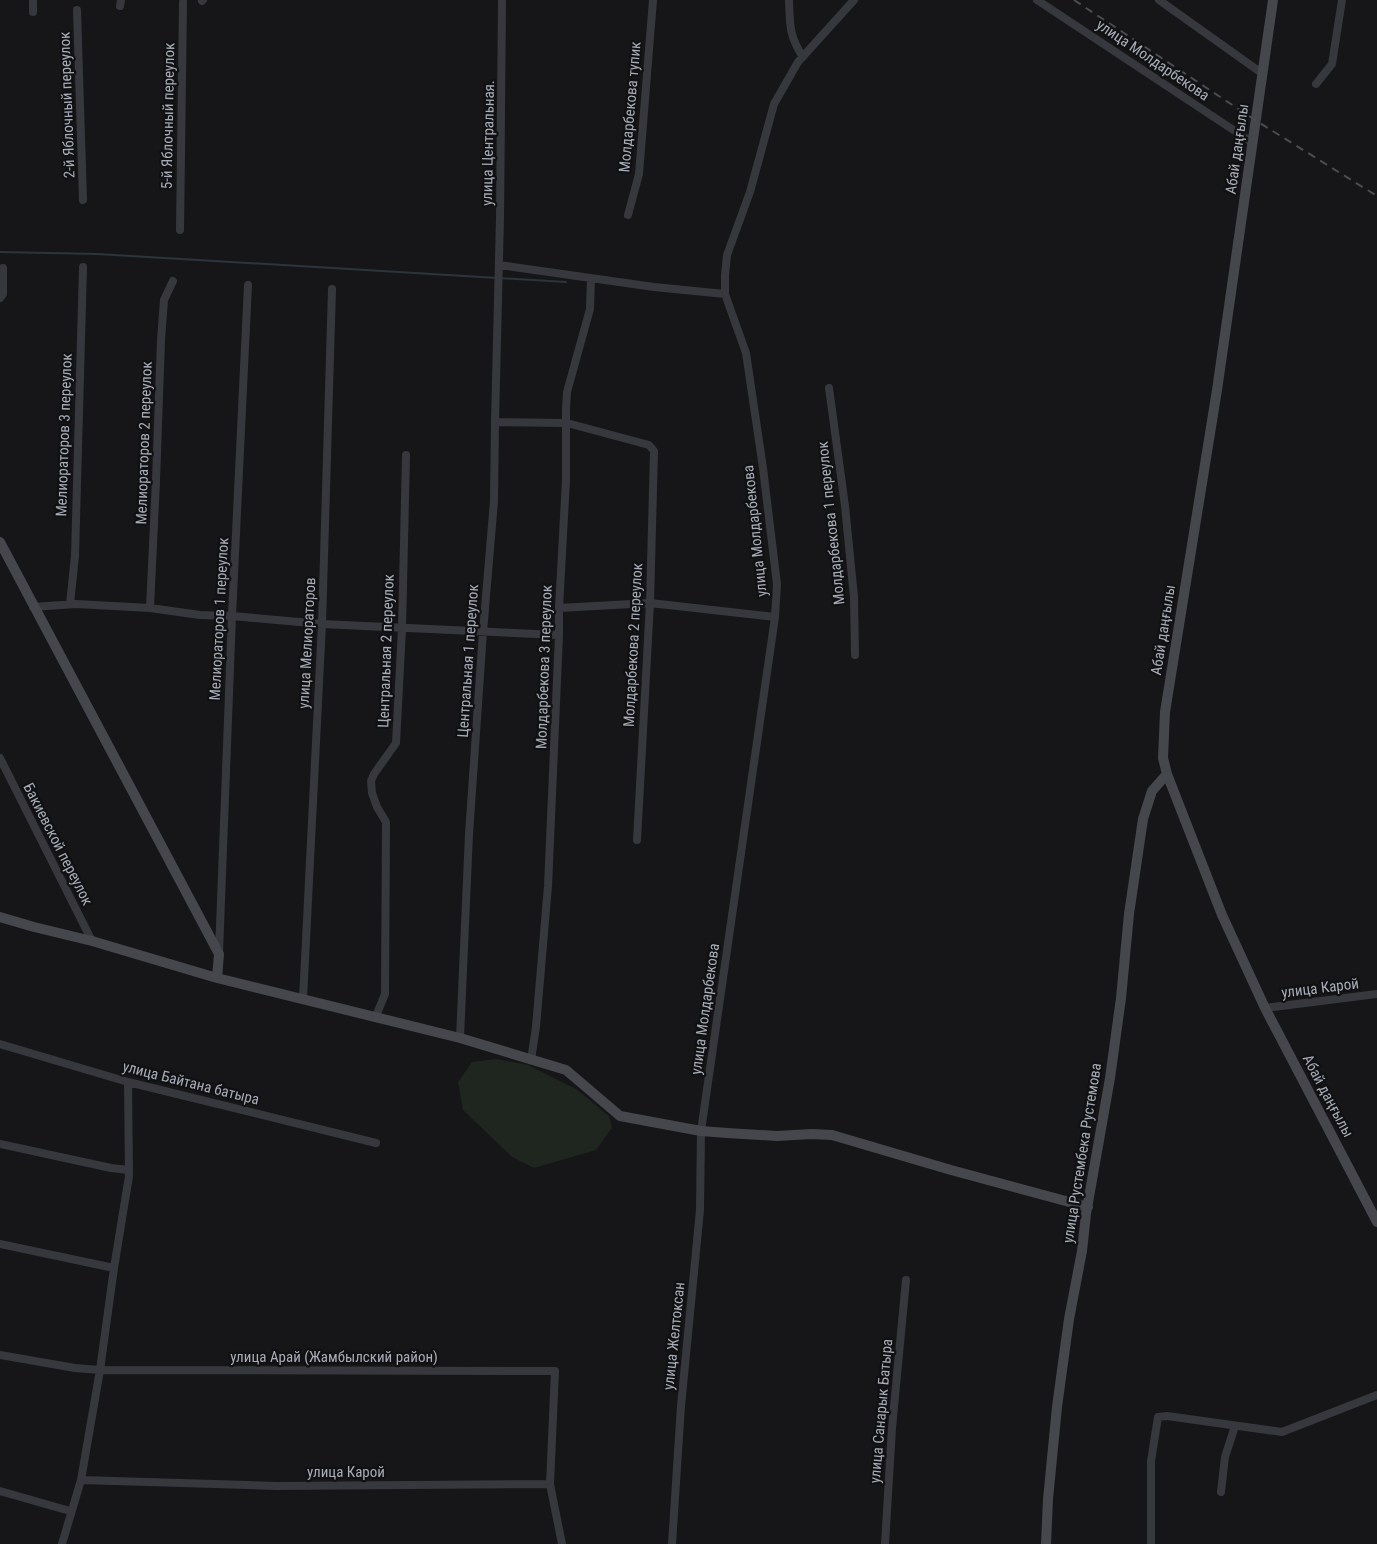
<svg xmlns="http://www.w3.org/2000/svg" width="1377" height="1544" font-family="'Roboto Condensed',sans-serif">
<rect width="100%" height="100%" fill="#161618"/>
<!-- green -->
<path fill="#1e261f" d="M496,1059L528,1065L576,1089L609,1116L612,1128L596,1150L534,1168L512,1157L463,1110L458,1082L472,1062Z"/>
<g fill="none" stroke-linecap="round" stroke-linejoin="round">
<!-- stream -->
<path stroke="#2c353c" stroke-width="2" d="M0,252L97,254L566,282"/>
<!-- street -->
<path stroke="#37383d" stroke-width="8" d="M789,0C790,25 789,36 803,57
M1037,0L1253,143
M1159,0L1263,74
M202,1L203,0
M120,6L121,0
M77,10L83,200
M33,12V0
M1316,84L1332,64L1342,0
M628,215L639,174L653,0
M180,230L183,2
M499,265L654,287L725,294
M0,298L3,294V268
M829,388L845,506L854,597L855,655
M495,422L567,423L649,445L654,451L650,603L637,840
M70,604L75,556L83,267
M33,607L76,604L150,608L200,615L232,616L322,624L559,635
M150,608L156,481L161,340L164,300L173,281
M559,608L650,603L775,617
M0,758L92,941
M219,952L232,616L248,285
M303,999L322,624L332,289
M1265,1008L1377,994
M376,1016L385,994L386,822L377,807L372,793L371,781L374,774L396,743L402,629L406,455
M460,1038L469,834L483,632L494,501L495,422L500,218L502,0
M0,1044L128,1082L376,1143
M531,1060L536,1027L548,886L559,635V608L566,480V409L567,392L590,309L591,278
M0,1144L111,1168L129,1170
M0,1244L114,1268
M0,1355L75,1368L100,1370L555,1371L550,1484
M81,1480L277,1486L550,1484L562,1544
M0,1491L70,1511
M1221,1492L1225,1457L1235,1426
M62,1544L81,1480L100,1370L114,1268L129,1176L128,1082
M672,1544L681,1406L700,1210L701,1131L775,617L777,584L763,468L746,353L725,294V275L727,255L750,192L774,104L798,62L854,0
M885,1544L892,1428L906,1280
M1151,1544V1461L1158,1417L1167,1416L1282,1432L1377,1395"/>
<!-- secondary -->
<path stroke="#45474d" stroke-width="10" d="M1273,0L1217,390L1165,712L1163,758L1167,774L1222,915L1265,1008L1377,1222
M0,542L219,954L217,978
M0,917L34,927L92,941L217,978L460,1038L566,1070L620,1116L701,1131L727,1133L777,1136L812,1134L832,1135L951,1170L1088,1207
M1046,1544L1048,1499L1057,1407L1069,1319L1082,1251L1086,1214L1110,1078L1121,998L1129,914L1143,819L1152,791L1167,774"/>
<!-- rail -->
<path stroke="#4a4c52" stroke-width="2" stroke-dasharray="8 6" stroke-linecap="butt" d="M1074,0L1255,120L1377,196"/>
</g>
<g text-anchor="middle" stroke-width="4.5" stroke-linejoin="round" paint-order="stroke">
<!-- street labels -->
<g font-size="15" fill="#a8adb8" stroke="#111113">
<text transform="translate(1153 60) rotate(34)" y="5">улица Молдарбекова</text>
<text transform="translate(67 105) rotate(-92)" y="5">2-й Яблочный переулок</text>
<text transform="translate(630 107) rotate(-85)" y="5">Молдарбекова тупик</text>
<text transform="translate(168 116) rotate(-89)" y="5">5-й Яблочный переулок</text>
<text transform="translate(488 143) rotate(-89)" y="5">улица Центральная.</text>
<text transform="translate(1237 149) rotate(-82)" y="5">Абай даңғылы</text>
<text transform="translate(64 435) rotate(-88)" y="5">Мелиораторов 3 переулок</text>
<text transform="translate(144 443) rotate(-88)" y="5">Мелиораторов 2 переулок</text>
<text transform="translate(831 523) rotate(-96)" y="5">Молдарбекова 1 переулок</text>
<text transform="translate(755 531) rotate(-96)" y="5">улица Молдарбекова</text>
<text transform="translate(219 619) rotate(-87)" y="5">Мелиораторов 1 переулок</text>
<text transform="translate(1163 630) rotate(-81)" y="5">Абай даңғылы</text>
<text transform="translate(307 643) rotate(-87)" y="5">улица Мелиораторов</text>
<text transform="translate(633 645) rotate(-87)" y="5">Молдарбекова 2 переулок</text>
<text transform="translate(386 651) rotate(-88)" y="5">Центральная 2 переулок</text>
<text transform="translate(468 661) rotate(-86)" y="5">Центральная 1 переулок</text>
<text transform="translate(544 667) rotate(-88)" y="5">Молдарбекова 3 переулок</text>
<text transform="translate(58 844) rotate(63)" y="5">Бакиевской переулок</text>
<text transform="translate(1320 988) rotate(-7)" y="5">улица Карой</text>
<text transform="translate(705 1009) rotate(-82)" y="5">улица Молдарбекова</text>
<text transform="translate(191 1083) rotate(14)" y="5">улица Байтана батыра</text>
<text transform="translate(1328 1096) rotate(62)" y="5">Абай даңғылы</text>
<text transform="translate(1082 1153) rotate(-81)" y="5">улица Рустембека Рустемова</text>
<text transform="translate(674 1336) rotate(-84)" y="5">улица Желтоксан</text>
<text x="334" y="1362">улица Арай (Жамбылский район)</text>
<text transform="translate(881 1411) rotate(-85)" y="5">улица Санарык Батыра</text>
<text x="346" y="1477">улица Карой</text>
</g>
</g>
</svg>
